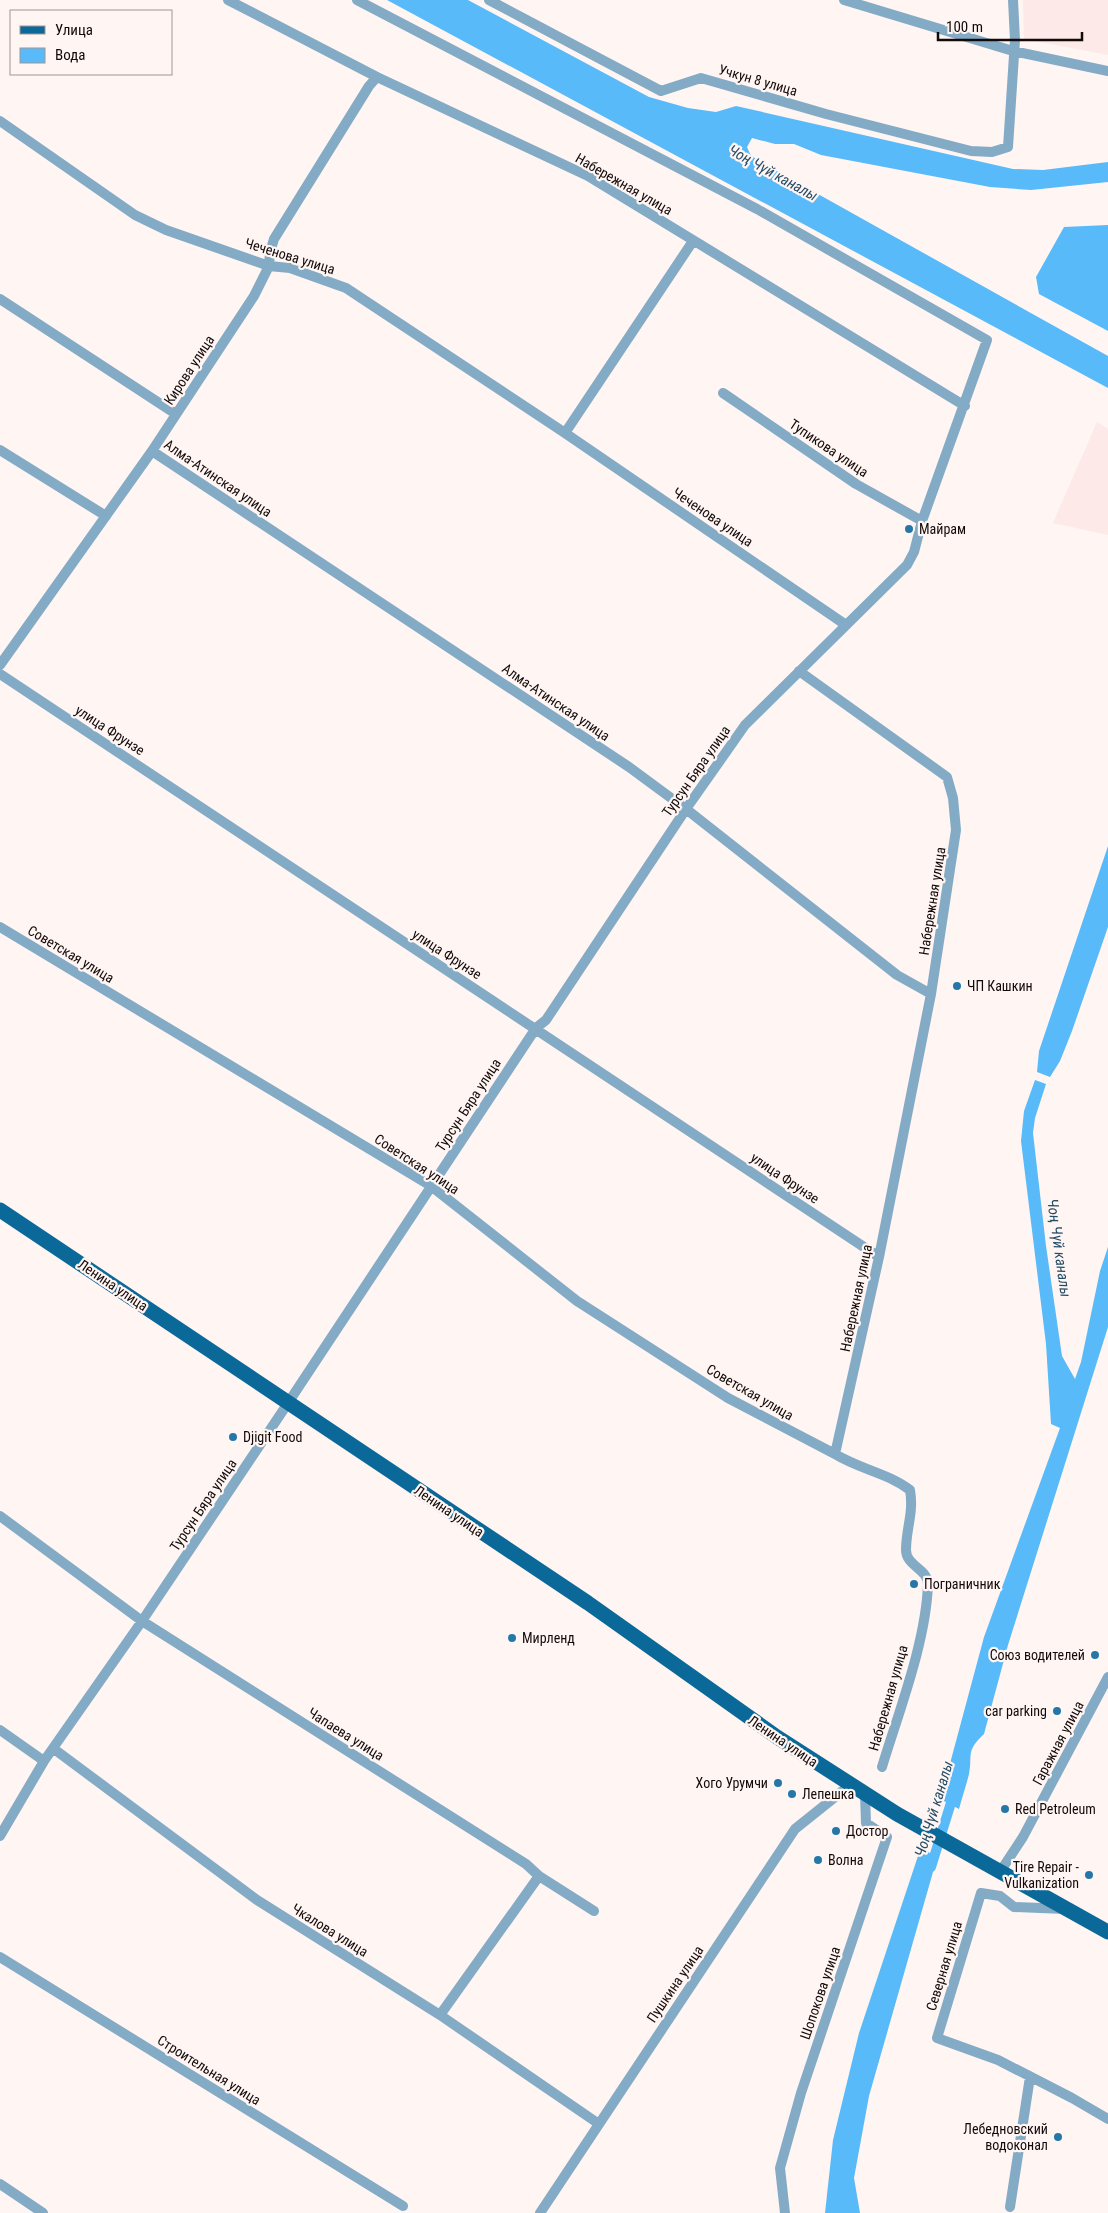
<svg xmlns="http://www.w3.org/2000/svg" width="1108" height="2213" font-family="'Roboto Condensed',sans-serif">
<rect width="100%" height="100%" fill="#fff5f3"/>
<!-- built -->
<path fill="#fde9e7" d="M1023,0H1108V55L1024,39Z
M1097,422L1108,429V535L1053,523Z"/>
<!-- water -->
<path fill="#58baf9" d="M387,0H468L649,97L688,108L716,112L736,106L1013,169L1043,170L1108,162V182L1031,190L990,187L821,155L794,144H775L752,138L747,147L750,154L757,160L1108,356V388Z
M1108,225V331L1039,294L1036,277L1064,227Z
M1108,846V927L1072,1031L1060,1061L1050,1077L1037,1072L1039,1051Z
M1035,1080L1046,1084L1035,1118L1033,1133L1046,1246L1062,1356L1075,1379L1081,1362L1100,1271L1108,1247V1327L1008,1645L984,1734C965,1752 973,1754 969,1774C966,1786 962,1798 959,1809L944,1801L941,1797L984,1637L1060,1428L1051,1424L1046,1344L1021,1141L1024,1111Z
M921,1847L937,1858L869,2096L854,2178L860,2213H825L833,2140L859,2033Z"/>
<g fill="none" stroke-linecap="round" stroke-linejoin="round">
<!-- canal -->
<path stroke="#58baf9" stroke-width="10" d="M931,1867L954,1793"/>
<!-- minor -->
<path stroke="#84abc6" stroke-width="10" d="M228,0L377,77L588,176L965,406
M489,0L661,91L701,78L826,114L971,151L992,152L1008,147L1015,40L1013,0
M844,0L1013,51L1108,71
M0,121L135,215L166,230L269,266L290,268L346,288L565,433L846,625
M0,299L176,414
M723,393L856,484L922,521
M565,433L693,241
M0,450L106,516
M152,451L629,767L686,809L897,975L931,994
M0,665L152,451L254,296L269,266L270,252L274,239L369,86L377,77
M799,671L947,777L953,798L956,830L931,994L879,1257L835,1454C859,1469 888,1473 910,1490C914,1513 906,1528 906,1550C906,1566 928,1569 928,1584C926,1642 899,1711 882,1767
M0,674L879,1257
M0,927L431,1186L577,1301L728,1398L835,1454
M0,1516L142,1621L526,1864L539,1876L440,2015
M0,1730L44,1761
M54,1749L257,1900L440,2015L599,2124
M0,1836L44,1761L142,1621L288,1403L536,1028L546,1020L686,809L745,725L907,565L914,552L922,521L987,340L757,209L357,0
M1000,1872L1023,1837L1108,1677
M539,1876L594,1911
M1065,1909L1014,1907L1000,1896L981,1893L937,2038L998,2060L1072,2098L1108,2119
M0,1957L403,2206
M0,2184L43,2213
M1010,2207L1030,2077
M540,2213L795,1829L850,1785
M785,2213L780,2168L801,2093L887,1837L866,1823L865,1794"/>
<!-- primary -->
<path stroke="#0a6999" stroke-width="15" d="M0,1210L588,1603L777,1737L897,1814L1108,1932"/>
</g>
<!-- markers -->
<g fill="#2477a7" stroke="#fff5f3" stroke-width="2">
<circle cx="909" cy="529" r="5"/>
<circle cx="957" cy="986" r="5"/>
<circle cx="233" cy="1437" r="5"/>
<circle cx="914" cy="1584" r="5"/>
<circle cx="512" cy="1638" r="5"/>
<circle cx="1095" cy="1655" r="5"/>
<circle cx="1057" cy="1711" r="5"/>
<circle cx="778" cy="1783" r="5"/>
<circle cx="792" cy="1794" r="5"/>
<circle cx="1005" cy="1809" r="5"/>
<circle cx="836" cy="1831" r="5"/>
<circle cx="818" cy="1860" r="5"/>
<circle cx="1089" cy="1875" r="5"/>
<circle cx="1058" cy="2137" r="5"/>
</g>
<g text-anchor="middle" stroke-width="4.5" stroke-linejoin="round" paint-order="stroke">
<!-- street labels -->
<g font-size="14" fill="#120a09" stroke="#fff5f3">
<text transform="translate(758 80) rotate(16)" y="5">Учкун 8 улица</text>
<text transform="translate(624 184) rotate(30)" y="5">Набережная улица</text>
<text transform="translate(290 256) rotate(17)" y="5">Чеченова улица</text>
<text transform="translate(189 370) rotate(-57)" y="5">Кирова улица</text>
<text transform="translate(829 448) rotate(34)" y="5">Тупикова улица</text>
<text transform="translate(218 478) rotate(34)" y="5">Алма-Атинская улица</text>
<text transform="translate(713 517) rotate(34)" y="5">Чеченова улица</text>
<text transform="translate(556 702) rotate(34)" y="5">Алма-Атинская улица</text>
<text transform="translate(110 730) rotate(33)" y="5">улица Фрунзе</text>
<text transform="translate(696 771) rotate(-55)" y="5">Турсун Бяра улица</text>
<text transform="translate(932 901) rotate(-81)" y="5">Набережная улица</text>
<text transform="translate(71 954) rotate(31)" y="5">Советская улица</text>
<text transform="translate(447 954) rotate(33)" y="5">улица Фрунзе</text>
<text transform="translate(468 1105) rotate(-57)" y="5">Турсун Бяра улица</text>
<text transform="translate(417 1164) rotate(33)" y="5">Советская улица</text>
<text transform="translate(785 1178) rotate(34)" y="5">улица Фрунзе</text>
<text transform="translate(113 1285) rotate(34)" y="5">Ленина улица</text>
<text transform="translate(856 1298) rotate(-78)" y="5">Набережная улица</text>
<text transform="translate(750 1392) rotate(30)" y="5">Советская улица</text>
<text transform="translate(203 1505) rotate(-56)" y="5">Турсун Бяра улица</text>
<text transform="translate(449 1511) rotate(34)" y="5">Ленина улица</text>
<text transform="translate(888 1698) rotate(-74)" y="5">Набережная улица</text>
<text transform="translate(346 1734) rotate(32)" y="5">Чапаева улица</text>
<text transform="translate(783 1741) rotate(34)" y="5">Ленина улица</text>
<text transform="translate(1058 1743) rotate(-62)" y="5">Гаражная улица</text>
<text transform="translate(330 1930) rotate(32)" y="5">Чкалова улица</text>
<text transform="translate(944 1966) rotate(-73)" y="5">Северная улица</text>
<text transform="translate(675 1984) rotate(-56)" y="5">Пушкина улица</text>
<text transform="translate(820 1993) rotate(-71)" y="5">Шопокова улица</text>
<text transform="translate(209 2070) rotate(32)" y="5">Строительная улица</text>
</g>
<!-- poi labels -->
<g font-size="14" fill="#120a09" stroke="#fff5f3" text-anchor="start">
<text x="919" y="534">Майрам</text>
<text x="967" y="991">ЧП Кашкин</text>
<text x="243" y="1442">Djigit Food</text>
<text x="924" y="1589">Пограничник</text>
<text x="522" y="1643">Мирленд</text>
<text x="1085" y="1660" text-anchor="end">Союз водителей</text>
<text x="1047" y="1716" text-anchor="end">car parking</text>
<text x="768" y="1788" text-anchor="end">Хого Урумчи</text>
<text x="802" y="1799">Лепешка</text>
<text x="1015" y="1814">Red Petroleum</text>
<text x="846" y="1836">Достор</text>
<text x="828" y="1865">Волна</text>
<text x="1079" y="1872" text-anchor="end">Tire Repair -<tspan x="1079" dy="16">Vulkanization</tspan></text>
<text x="1048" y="2134" text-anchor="end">Лебедновский<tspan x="1048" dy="16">водоконал</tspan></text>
</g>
<!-- water labels -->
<g font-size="15" font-style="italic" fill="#244c66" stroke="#fff5f3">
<text transform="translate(773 173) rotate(29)" y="5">Чоң Чүй каналы</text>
<text transform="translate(1059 1248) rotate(82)" y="5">Чоң Чүй каналы</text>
<text transform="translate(934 1809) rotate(-73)" y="5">Чоң Чүй каналы</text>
</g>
</g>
<!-- legend -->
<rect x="10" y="10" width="162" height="65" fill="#fff5f3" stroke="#a09795"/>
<rect x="20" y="26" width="25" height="8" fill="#0a6999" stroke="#a09795"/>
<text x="55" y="35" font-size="15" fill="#120a09">Улица</text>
<rect x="20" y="48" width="25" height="15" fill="#58baf9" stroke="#a09795"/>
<text x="55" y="60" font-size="15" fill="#120a09">Вода</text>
<!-- scale -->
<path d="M938 32v8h144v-8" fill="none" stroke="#120a09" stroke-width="2.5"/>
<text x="946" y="32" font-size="15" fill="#120a09" stroke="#fff5f3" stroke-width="4" paint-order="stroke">100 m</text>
</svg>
